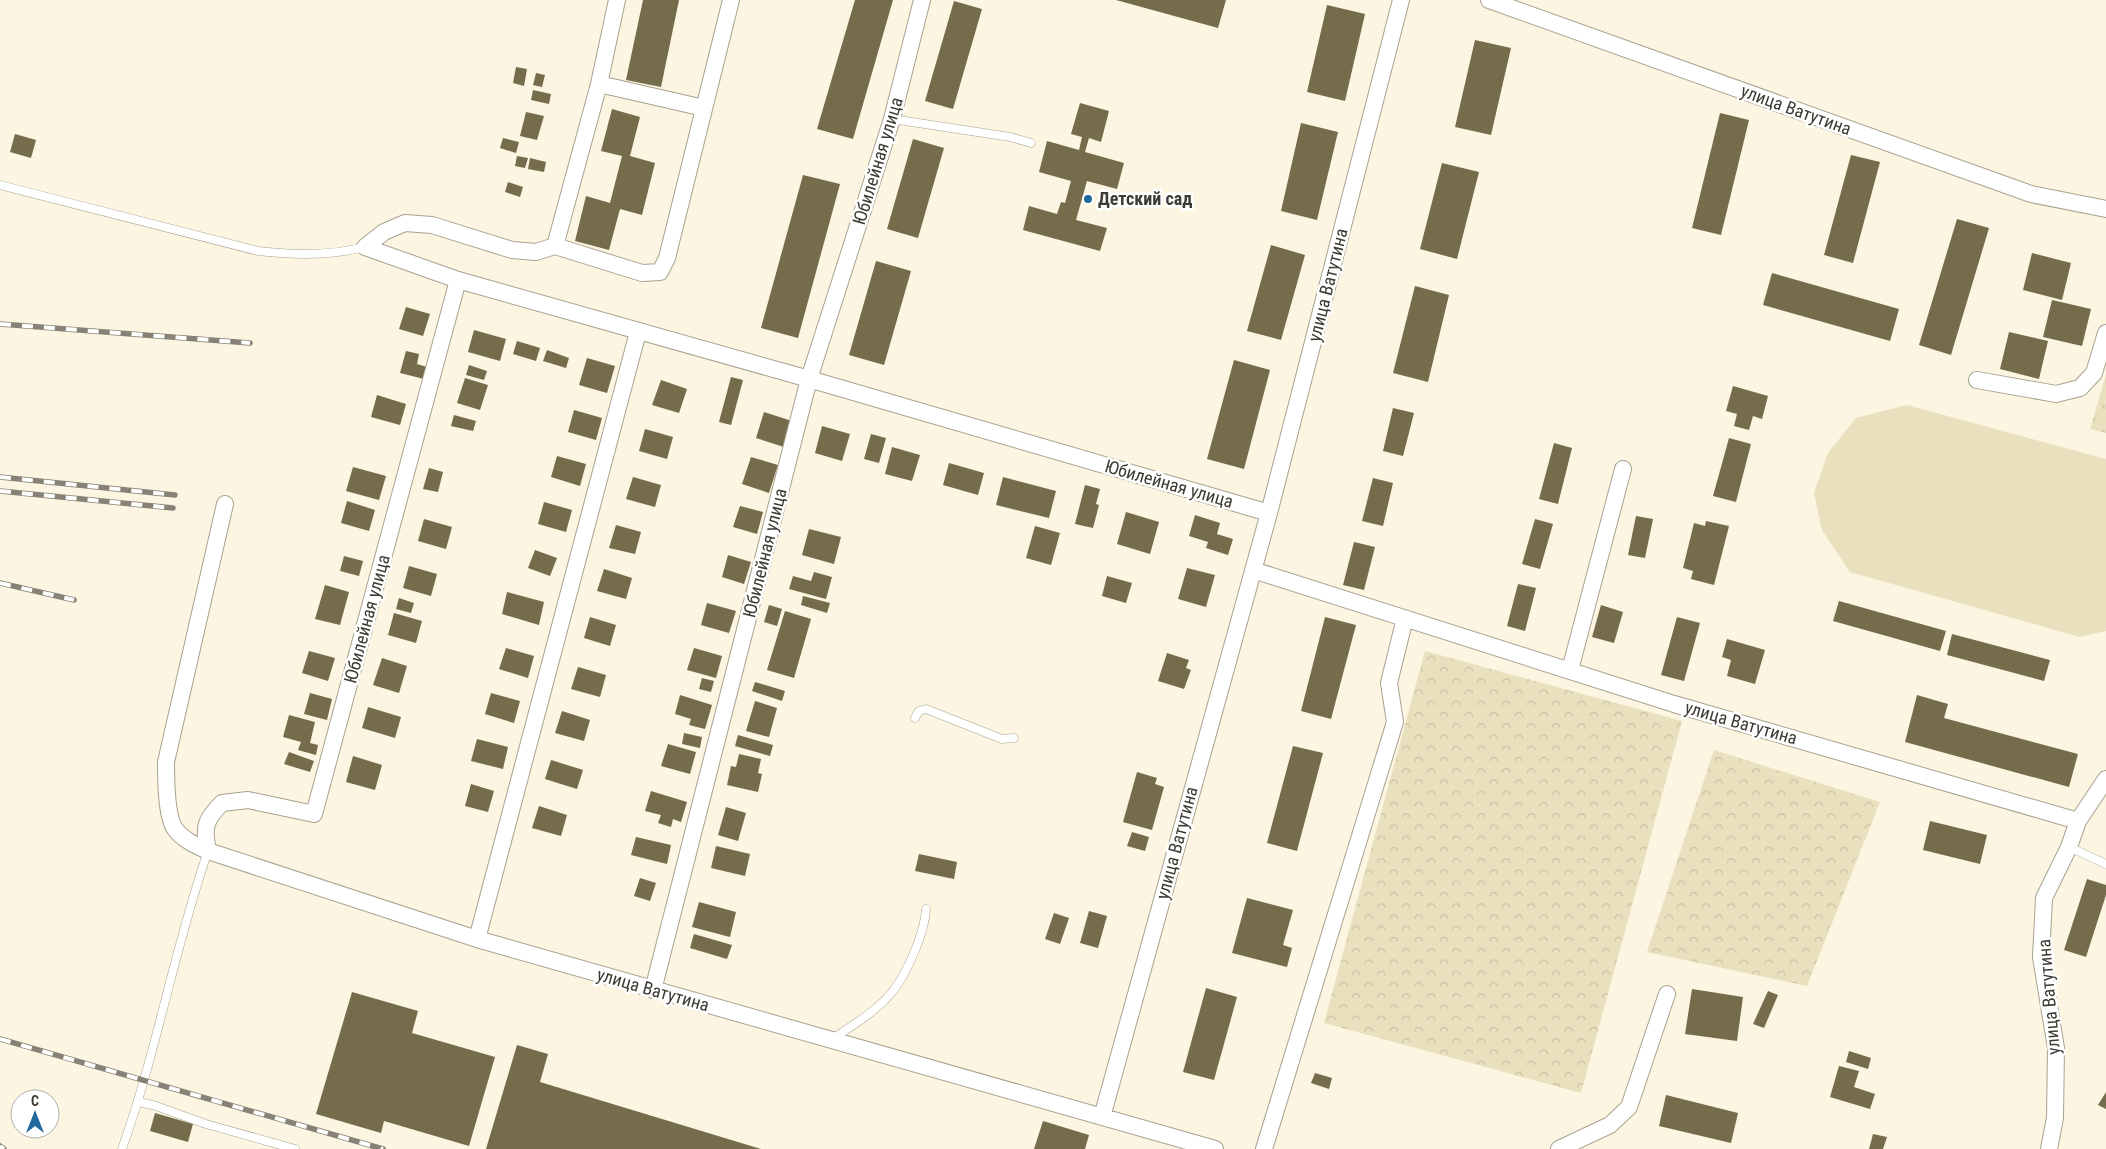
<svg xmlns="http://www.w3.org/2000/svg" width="2106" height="1149" font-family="'Roboto Condensed',sans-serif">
<defs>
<pattern id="grass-tufts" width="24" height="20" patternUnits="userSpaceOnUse" patternTransform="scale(1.25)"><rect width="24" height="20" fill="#e9e0bd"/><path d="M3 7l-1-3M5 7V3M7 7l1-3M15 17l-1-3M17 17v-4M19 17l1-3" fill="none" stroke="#c9c1a3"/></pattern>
<pattern id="park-crowns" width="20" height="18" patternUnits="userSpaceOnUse" patternTransform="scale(1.25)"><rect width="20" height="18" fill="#e9e0bd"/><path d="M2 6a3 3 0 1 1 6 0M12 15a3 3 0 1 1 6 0" fill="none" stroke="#c9c1a3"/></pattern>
</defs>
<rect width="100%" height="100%" fill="#fbf5e1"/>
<!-- grass -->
<path fill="url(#grass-tufts)" d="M2106,375V433L2090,429Z"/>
<!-- park -->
<path fill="url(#park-crowns)" d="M1425,651L1682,721L1581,1093L1324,1023Z
M1714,750L1880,802L1807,986L1647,952Z"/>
<!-- garden -->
<path fill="#e9e0bd" d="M1907,405L2106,459V631L2080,637L1850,572L1822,530L1814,493L1828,453L1856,418Z"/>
<!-- building -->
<path fill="#756c4c" d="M643,0H679L661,87L626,80Z
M855,0H893L853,139L817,129Z
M1116,0H1226L1218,28Z
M954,1L982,9L953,109L925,101Z
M1327,5L1365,14L1345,101L1307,92Z
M1475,40L1511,48L1491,135L1455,127Z
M516,67L527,69L524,86L513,83Z
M536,73L545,75L542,87L533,85Z
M533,90L551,94L549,104L531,100Z
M1080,103L1109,111L1101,142L1089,138L1085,152L1124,163L1117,189L1087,181L1076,220L1107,228L1100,251L1023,230L1029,206L1057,214L1061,202L1065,203L1071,181L1039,172L1047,141L1079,150L1082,137L1071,134Z
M612,109L640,117L630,156L655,163L642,215L620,209L609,250L575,241L586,196L610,203L622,156L601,151Z
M526,112L544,116L537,140L520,136Z
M1720,113L1749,120L1721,235L1692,228Z
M1301,123L1338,132L1317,220L1281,211Z
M15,134L36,140L31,158L10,152Z
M503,138L519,142L516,153L500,148Z
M913,139L944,148L918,238L887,229Z
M1851,155L1880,162L1853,263L1824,255Z
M517,156L528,158L525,168L515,166Z
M530,158L546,162L544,172L528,169Z
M1442,163L1479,172L1457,259L1420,249Z
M803,175L840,184L798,338L761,328Z
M508,182L523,187L520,197L505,192Z
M1957,219L1989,228L1951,355L1919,345Z
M1271,245L1305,255L1281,340L1247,331Z
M2032,253L2071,263L2062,300L2023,290Z
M876,261L911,271L884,365L849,355Z
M1772,273L1899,309L1890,341L1763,305Z
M1415,286L1449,295L1428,382L1393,373Z
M2052,300L2091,309L2082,346L2043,337Z
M406,307L430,314L423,336L399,329Z
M474,330L506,339L500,361L468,352Z
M2009,332L2048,341L2039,379L2000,369Z
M517,341L540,348L536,361L513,354Z
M547,350L569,358L566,368L543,361Z
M406,351L419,354L417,364L427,367L424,379L400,373Z
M587,358L615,366L607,393L579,385Z
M1234,360L1270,370L1244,469L1207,459Z
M469,365L487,371L484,380L466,375Z
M731,377L743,380L731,425L719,422Z
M465,378L488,385L480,410L457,403Z
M661,380L687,389L679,413L652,405Z
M1733,386L1768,396L1762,419L1753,416L1749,430L1734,426L1737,414L1726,411Z
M377,395L406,404L400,425L371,417Z
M1393,408L1414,413L1403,456L1383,451Z
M574,410L602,418L596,440L568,432Z
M764,412L792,421L784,447L756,438Z
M454,415L476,421L473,431L451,426Z
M822,426L850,434L842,461L815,453Z
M645,429L673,437L667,459L639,451Z
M871,434L886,438L879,463L864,459Z
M1729,438L1751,444L1736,502L1713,496Z
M1554,443L1572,448L1558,504L1539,499Z
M892,447L920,455L912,481L885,474Z
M557,456L586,464L580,486L551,477Z
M751,457L778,465L769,493L742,484Z
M949,463L984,473L978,495L943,485Z
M353,467L386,476L379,500L346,491Z
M429,468L443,472L438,492L423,489Z
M633,477L661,485L655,507L626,499Z
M1003,477L1056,491L1049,518L996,505Z
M1373,478L1393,483L1383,526L1362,521Z
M1085,485L1100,489L1096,504L1099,505L1093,528L1075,524Z
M347,501L375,510L369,531L341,523Z
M544,502L572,510L566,532L538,524Z
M740,506L763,512L757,534L733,527Z
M1126,512L1159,522L1150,554L1117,544Z
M1195,515L1220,523L1217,534L1233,539L1228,555L1206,548L1208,542L1189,536Z
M1636,516L1653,519L1645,558L1628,555Z
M424,519L452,527L446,549L418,541Z
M1535,519L1553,524L1540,569L1522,564Z
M1706,521L1729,526L1714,585L1691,579L1693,571L1683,568L1694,523L1705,526Z
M616,525L641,532L635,554L609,548Z
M1035,526L1060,533L1051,565L1026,558Z
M809,529L841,537L834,564L802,555Z
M1354,542L1375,547L1364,590L1343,585Z
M535,550L557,558L550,576L528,568Z
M728,555L751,562L744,584L722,577Z
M344,556L363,561L359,576L340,571Z
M409,566L437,574L431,596L403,588Z
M1187,568L1215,575L1206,607L1178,599Z
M604,569L632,578L626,599L597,591Z
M814,572L832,577L826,599L789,589L793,576L811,581Z
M1107,576L1132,583L1126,603L1102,596Z
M1518,584L1536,588L1525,631L1507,626Z
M325,585L349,592L340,625L315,619Z
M507,592L544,602L539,625L502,614Z
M803,596L830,603L827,613L801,605Z
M399,598L414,603L411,613L396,609Z
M1839,601L1946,631L1940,651L1833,621Z
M707,603L736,611L729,633L701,625Z
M769,605L782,609L777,626L764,622Z
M1601,605L1623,612L1614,643L1592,637Z
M785,611L811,619L794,678L767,670Z
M394,613L422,621L416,643L388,635Z
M590,617L616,625L610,646L584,638Z
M1325,617L1356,625L1331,719L1301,711Z
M1677,617L1700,623L1684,681L1661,675Z
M1952,634L2050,660L2044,681L1947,655Z
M1727,639L1765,650L1755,684L1727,676L1731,660L1722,657Z
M506,648L534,656L528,678L499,669Z
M694,648L722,656L716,678L687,670Z
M309,651L335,658L328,681L302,673Z
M1167,653L1189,660L1186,668L1191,670L1184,689L1158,681Z
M382,658L407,666L399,693L373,685Z
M578,667L606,675L600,697L571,689Z
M702,678L714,681L711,692L699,689Z
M755,682L785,691L782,701L752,691Z
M310,693L332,699L327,720L304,714Z
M491,693L520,701L514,723L485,714Z
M680,695L712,705L705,729L689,725L691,719L675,714Z
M1917,695L1948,704L1944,718L2078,754L2069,787L1905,742Z
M755,701L777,708L769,737L746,731Z
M368,707L401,717L395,738L362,728Z
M562,711L590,720L584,741L555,733Z
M289,715L315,722L310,743L318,745L316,755L298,750L301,742L283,737Z
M684,733L702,737L700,748L682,744Z
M738,735L773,745L770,756L735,746Z
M477,739L508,747L503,769L471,761Z
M668,744L696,752L690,774L661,766Z
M1293,746L1323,753L1297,851L1267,843Z
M289,752L314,761L310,772L284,764Z
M739,754L761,759L758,773L762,774L758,792L727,785L731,766L736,767Z
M353,756L382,765L375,790L346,782Z
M551,760L583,770L577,789L545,779Z
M1137,772L1157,778L1155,784L1164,787L1152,830L1123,822Z
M471,784L494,791L488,812L465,806Z
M651,791L687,802L681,822L673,819L671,827L658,823L661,815L645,811Z
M539,806L567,815L561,836L532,828Z
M726,807L746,813L738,841L718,835Z
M1930,821L1987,835L1980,864L1923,850Z
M1132,832L1149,837L1145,851L1127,846Z
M636,837L671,845L667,864L631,855Z
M716,846L750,854L745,876L711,868Z
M919,854L957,862L954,879L915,871Z
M640,878L656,883L650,901L634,896Z
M2087,879L2106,885V895L2086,957L2064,950Z
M1247,898L1293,910L1283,945L1292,948L1287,967L1232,953Z
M699,902L736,912L730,937L692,927Z
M1089,911L1107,916L1098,948L1080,943Z
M1054,913L1069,918L1060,944L1045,939Z
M694,934L732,945L727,959L690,948Z
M1206,988L1237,997L1214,1080L1183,1072Z
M1692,989L1743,997L1737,1041L1685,1034Z
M1768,991L1778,995L1764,1028L1753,1024Z
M352,992L418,1011L412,1033L495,1057L469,1146L384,1121L381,1133L316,1114Z
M517,1045L548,1054L540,1082L761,1149H486Z
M1849,1051L1871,1058L1868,1069L1846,1062Z
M1839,1066L1859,1071L1854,1087L1875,1094L1870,1109L1830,1097Z
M1315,1073L1332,1078L1329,1089L1311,1083Z
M2106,1092V1109L2098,1105Z
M1666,1095L1738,1113L1731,1143L1659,1126Z
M155,1113L193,1124L188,1142L150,1131Z
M1043,1121L1089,1135L1085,1149H1034Z
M1873,1134L1887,1137L1883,1149H1869Z"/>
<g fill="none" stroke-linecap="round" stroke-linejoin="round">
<defs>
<path id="lane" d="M892,119L1010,137L1031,143
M0,185L258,251C295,255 329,256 365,247
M915,718L919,711L926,709L1002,739L1014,738
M2069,847L2106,864
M832,1039C852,1026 878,1010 893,991C907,973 925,932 926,909
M139,1102L156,1106L206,1124L295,1149
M122,1149C157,1051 174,949 208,851"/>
<path id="street" d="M731,0L667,258L660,272L642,273L555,246L536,252L512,250L432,225L405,223L384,232L365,247L458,280L809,379L1269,513
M1489,0L2031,194L2106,209
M599,84L704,108
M555,246L599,84L617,0
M1977,380L2056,394L2080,388L2094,373L2106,333
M225,504L166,762C166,778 166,816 175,829C183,840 197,846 208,851L477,939L1215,1149
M1253,570L1674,704L2078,821
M1570,670L1623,469
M208,851C203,827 205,820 222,803L248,800L314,814L458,280
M477,939L638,332
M653,990L809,379L892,119L922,0
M1102,1117L1269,513L1401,0
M1264,1149L1395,722L1389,683L1405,618
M1559,1149L1610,1125L1629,1107L1667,994
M2049,1149L2055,1118L2056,1048L2041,957L2044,898L2069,847L2078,821L2106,779"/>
</defs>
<!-- lane casing -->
<use href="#lane" stroke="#a8a290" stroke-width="9"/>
<!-- street casing -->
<use href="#street" stroke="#a8a290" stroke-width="18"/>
<!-- lane -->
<use href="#lane" stroke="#fff" stroke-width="8"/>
<!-- street -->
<use href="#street" stroke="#fff" stroke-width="16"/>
<defs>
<path id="rail" d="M0,324L250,343
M0,477L175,495
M0,491L173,508
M0,583L74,600
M0,1039L383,1149
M0,1146L4,1149"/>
</defs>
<!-- rail casing -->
<use href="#rail" stroke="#868276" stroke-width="5.5"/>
<!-- rail -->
<use href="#rail" stroke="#fff" stroke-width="4" stroke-dasharray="11" stroke-linecap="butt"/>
</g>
<!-- markers -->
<circle fill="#1f699d" stroke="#fff" stroke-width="2" cx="1088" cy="199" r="5"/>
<g text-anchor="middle" stroke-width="5" stroke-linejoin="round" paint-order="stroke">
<!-- street labels -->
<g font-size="18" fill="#3d3b33" stroke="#fff">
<text transform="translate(1796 110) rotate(20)" y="6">улица Ватутина</text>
<text transform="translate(878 161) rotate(-73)" y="6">Юбилейная улица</text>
<text transform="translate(1328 285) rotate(-76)" y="6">улица Ватутина</text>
<text transform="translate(1169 484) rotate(16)" y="6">Юбилейная улица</text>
<text transform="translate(765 553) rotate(-76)" y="6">Юбилейная улица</text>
<text transform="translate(367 619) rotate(-75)" y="6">Юбилейная улица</text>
<text transform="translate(1741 723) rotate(16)" y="6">улица Ватутина</text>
<text transform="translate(1177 843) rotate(-75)" y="6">улица Ватутина</text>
<text transform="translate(653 990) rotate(16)" y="6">улица Ватутина</text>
<text transform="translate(2049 997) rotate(-95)" y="6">улица Ватутина</text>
</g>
<!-- poi labels -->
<g font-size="18" font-weight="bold" fill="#3d3b33" stroke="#fff" text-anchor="start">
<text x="1098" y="205">Детский сад</text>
</g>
</g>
<!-- north arrow -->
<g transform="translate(35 1114)"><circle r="24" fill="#ffffff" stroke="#b1b1ad"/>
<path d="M0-4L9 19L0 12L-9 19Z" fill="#1f699d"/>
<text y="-8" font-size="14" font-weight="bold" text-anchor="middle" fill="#3d3b33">С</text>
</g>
</svg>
